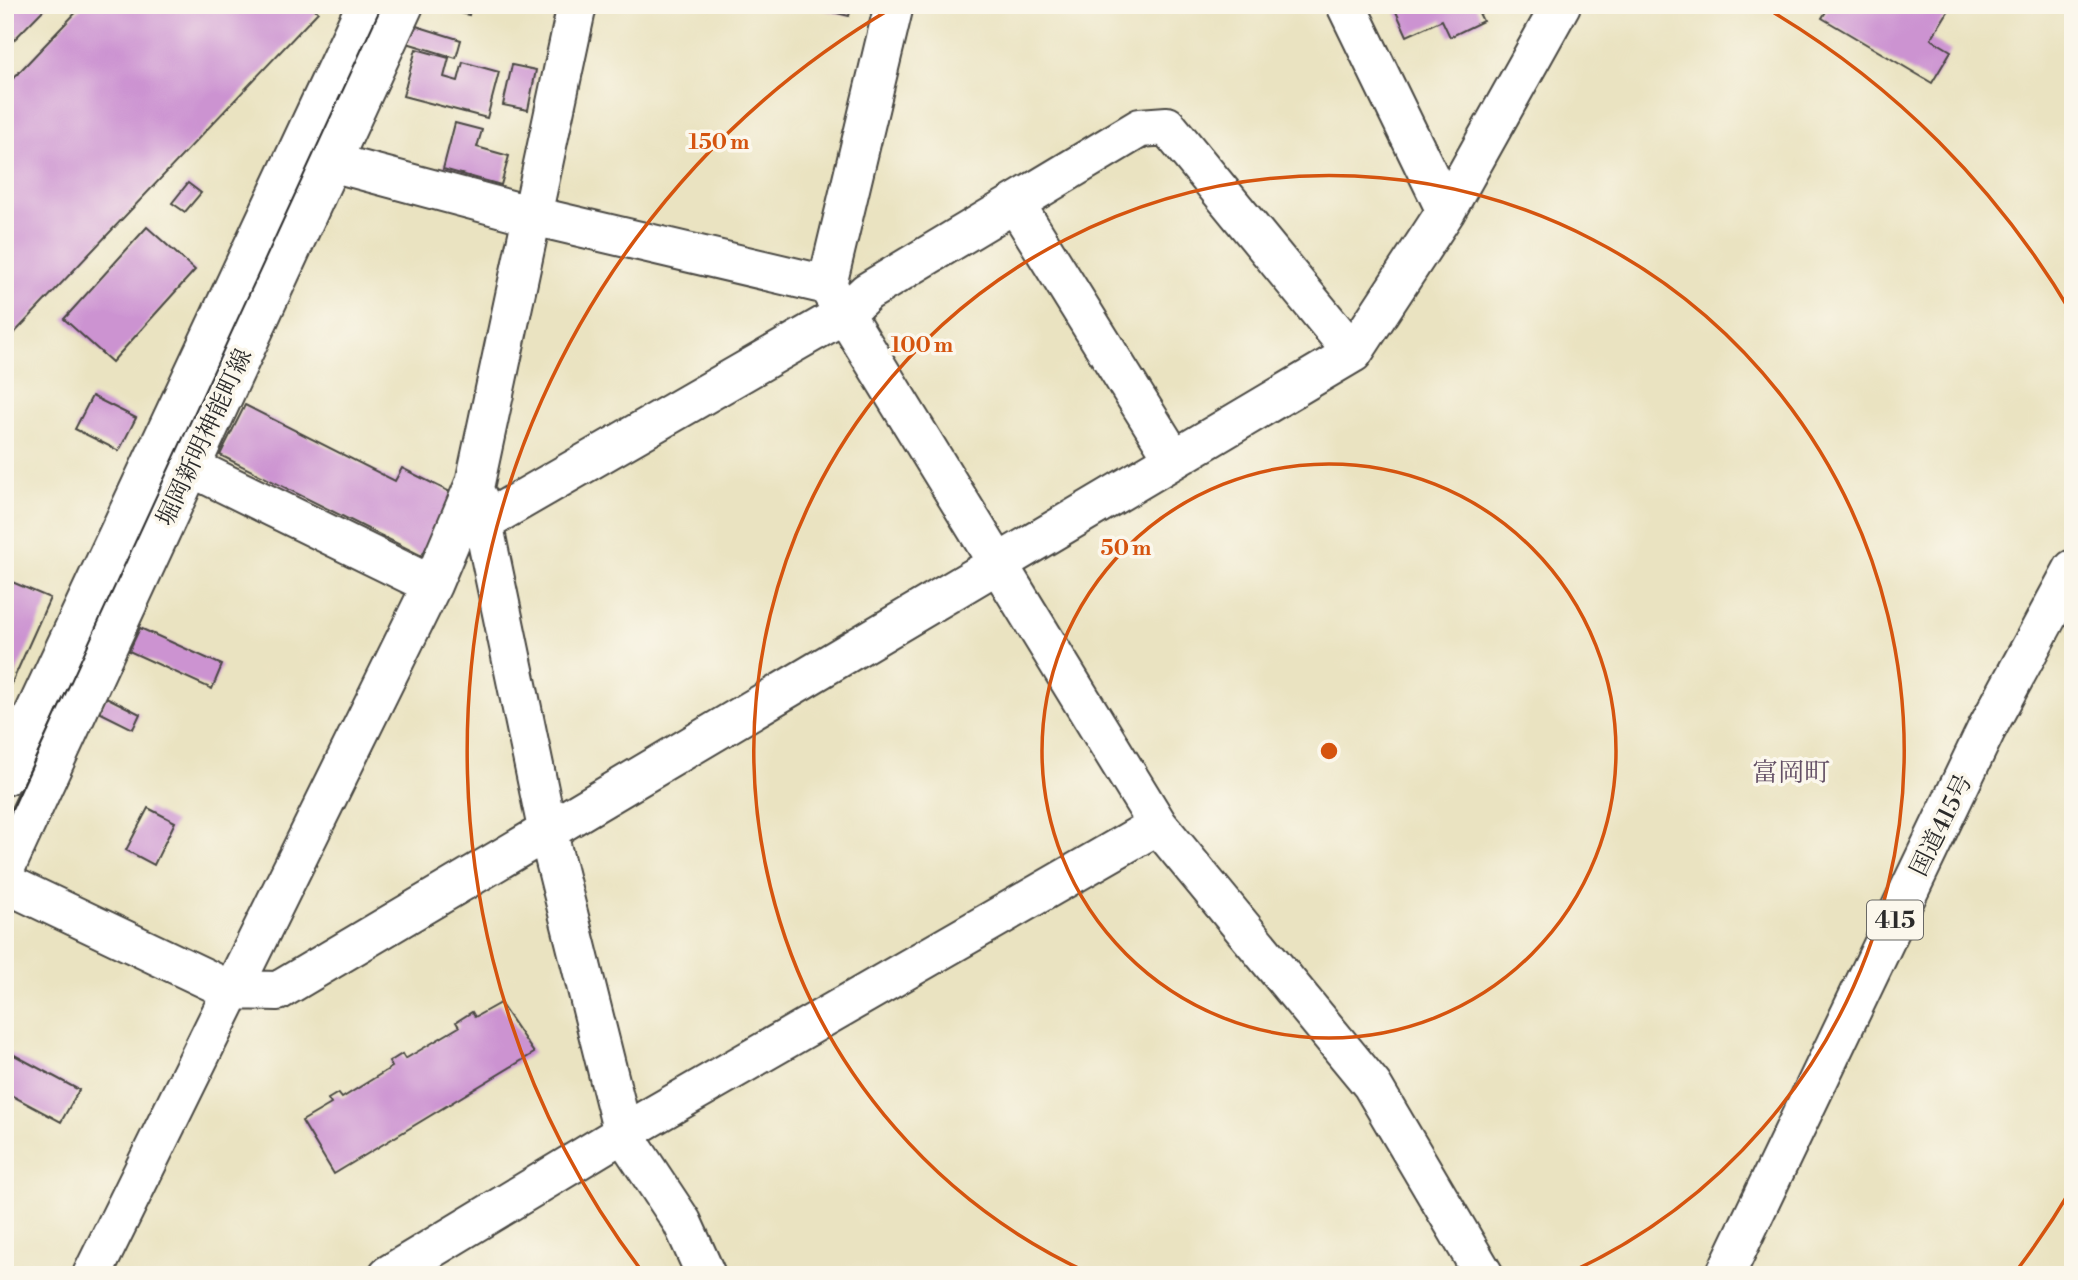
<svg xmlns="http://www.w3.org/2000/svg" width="2078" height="1280" font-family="'Libre Bodoni','Noto Serif JP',serif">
<rect width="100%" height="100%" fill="#fbf7ec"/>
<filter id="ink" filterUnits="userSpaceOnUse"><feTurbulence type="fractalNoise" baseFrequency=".0143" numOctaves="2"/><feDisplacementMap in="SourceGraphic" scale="14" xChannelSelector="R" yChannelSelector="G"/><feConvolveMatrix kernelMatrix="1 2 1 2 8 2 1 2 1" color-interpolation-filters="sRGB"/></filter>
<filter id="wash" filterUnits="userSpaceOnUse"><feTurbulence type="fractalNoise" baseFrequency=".00686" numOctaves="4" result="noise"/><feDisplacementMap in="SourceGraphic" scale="28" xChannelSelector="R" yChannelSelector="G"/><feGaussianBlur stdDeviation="1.57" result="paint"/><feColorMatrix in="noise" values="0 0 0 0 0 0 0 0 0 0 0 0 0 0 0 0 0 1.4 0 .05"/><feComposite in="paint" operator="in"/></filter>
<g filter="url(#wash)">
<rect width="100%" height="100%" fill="#eae3c1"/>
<g id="blocks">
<!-- building -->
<path fill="#cc93d1" d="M5,5H48L5,49Z
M83,5H311L318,12L5,343V87Z
M437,5H471L469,15L437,8Z
M805,5H852L849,16Z
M1393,5H1475L1483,21L1450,37L1442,20L1407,36Z
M1830,5H1952L1931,39L1951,51L1932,83L1822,18Z
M413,25L461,40L456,58L407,43Z
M416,49L449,58L444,77L458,81L463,62L499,72L487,118L403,96Z
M512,65L536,70L528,110L503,105Z
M455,123L482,130L477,147L509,156L501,185L443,169Z
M188,183L201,193L185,212L172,203Z
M147,227L195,270L112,362L64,319Z
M92,396L136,418L119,451L75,429Z
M245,405L395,481L402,468L454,494L422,556L220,455Z
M5,579L50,598L5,698Z
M140,628L222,665L212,689L129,651Z
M106,697L140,714L133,729L99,712Z
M148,808L175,822L154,865L126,850Z
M500,1003L534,1053L334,1174L302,1121L331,1104L328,1099L338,1093L342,1098L392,1067L389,1062L402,1054L405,1059L459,1027L456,1022L472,1012L475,1017Z
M5,1050L79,1090L61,1122L5,1092Z"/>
</g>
</g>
<g filter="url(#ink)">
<use href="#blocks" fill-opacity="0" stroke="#484742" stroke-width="2"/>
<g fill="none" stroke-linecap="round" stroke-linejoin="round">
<defs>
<path id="street" d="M894,5L827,285L1158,825L1372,1085L1484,1275
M1346,5L1446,211
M300,150L338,164L533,216L827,285
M1015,203L1174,459
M160,452L432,585
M478,498L548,833L623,1133L682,1222L706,1275
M483,522L844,314L867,292L1140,128L1167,126L1353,353
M5,883L230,990L278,991L1353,353L1446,211L1561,5
M92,1275L432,585L475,483L577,5
M388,1275L623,1133L1158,825"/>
<path id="secondary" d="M5,776L366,5
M5,869L404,5"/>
<path id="highway" d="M1725,1275L1986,730L2073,569"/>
</defs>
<!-- street casing -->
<use href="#street" stroke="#484742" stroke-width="42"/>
<!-- secondary casing -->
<use href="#secondary" stroke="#484742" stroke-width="42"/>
<!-- highway casing -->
<use href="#highway" stroke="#484742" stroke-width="42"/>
<!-- street -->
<use href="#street" stroke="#fff" stroke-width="38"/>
<!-- secondary -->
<use href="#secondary" stroke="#fff" stroke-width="38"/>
<!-- highway -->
<use href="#highway" stroke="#fff" stroke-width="38"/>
<!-- tram -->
<path stroke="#2b2b2b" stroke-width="2" d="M5,825L382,5"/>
</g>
</g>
<!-- distance rings -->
<g fill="none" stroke="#d5540f" stroke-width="3.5">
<circle cx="1329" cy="751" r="287"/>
<path d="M1091 1274A575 575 0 1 1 1567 1274"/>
<path d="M2072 1188A862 862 0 0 1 2017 1270M641 1270A862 862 0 0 1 892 8M1766 8A862 862 0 0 1 2072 314"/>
</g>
<g text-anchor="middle" stroke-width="7" stroke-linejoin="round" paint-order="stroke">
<!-- shield labels -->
<rect fill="#fbf7ec" stroke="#696865" stroke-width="2" x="1867" y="900.5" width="56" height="39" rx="5"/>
<g font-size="23" font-weight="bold" fill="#2b2b2b">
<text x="1895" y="928">415</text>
</g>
<!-- street labels -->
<g font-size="24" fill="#2b2b2b" stroke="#fbf7ec">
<text transform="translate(204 437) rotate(-65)" y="8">堀岡新明神能町線</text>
<text transform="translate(1941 825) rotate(-64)" y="8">国道415号</text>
</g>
<!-- neighbourhood labels -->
<g font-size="26" fill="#634f65" stroke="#fbf7ec">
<text x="1791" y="781">富岡町</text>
</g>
</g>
<circle cx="1329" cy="751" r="10" fill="#d5540f" stroke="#fbf7ec" stroke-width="3.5"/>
<g font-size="21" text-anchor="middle" font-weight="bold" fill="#d5540f" stroke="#fbf7ec" stroke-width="7" stroke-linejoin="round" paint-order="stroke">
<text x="719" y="149">150 m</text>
<text x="922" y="352">100 m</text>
<text x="1126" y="555">50 m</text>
</g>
<!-- margin -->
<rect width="2078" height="1280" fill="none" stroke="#fbf7ec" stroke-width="28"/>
</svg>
